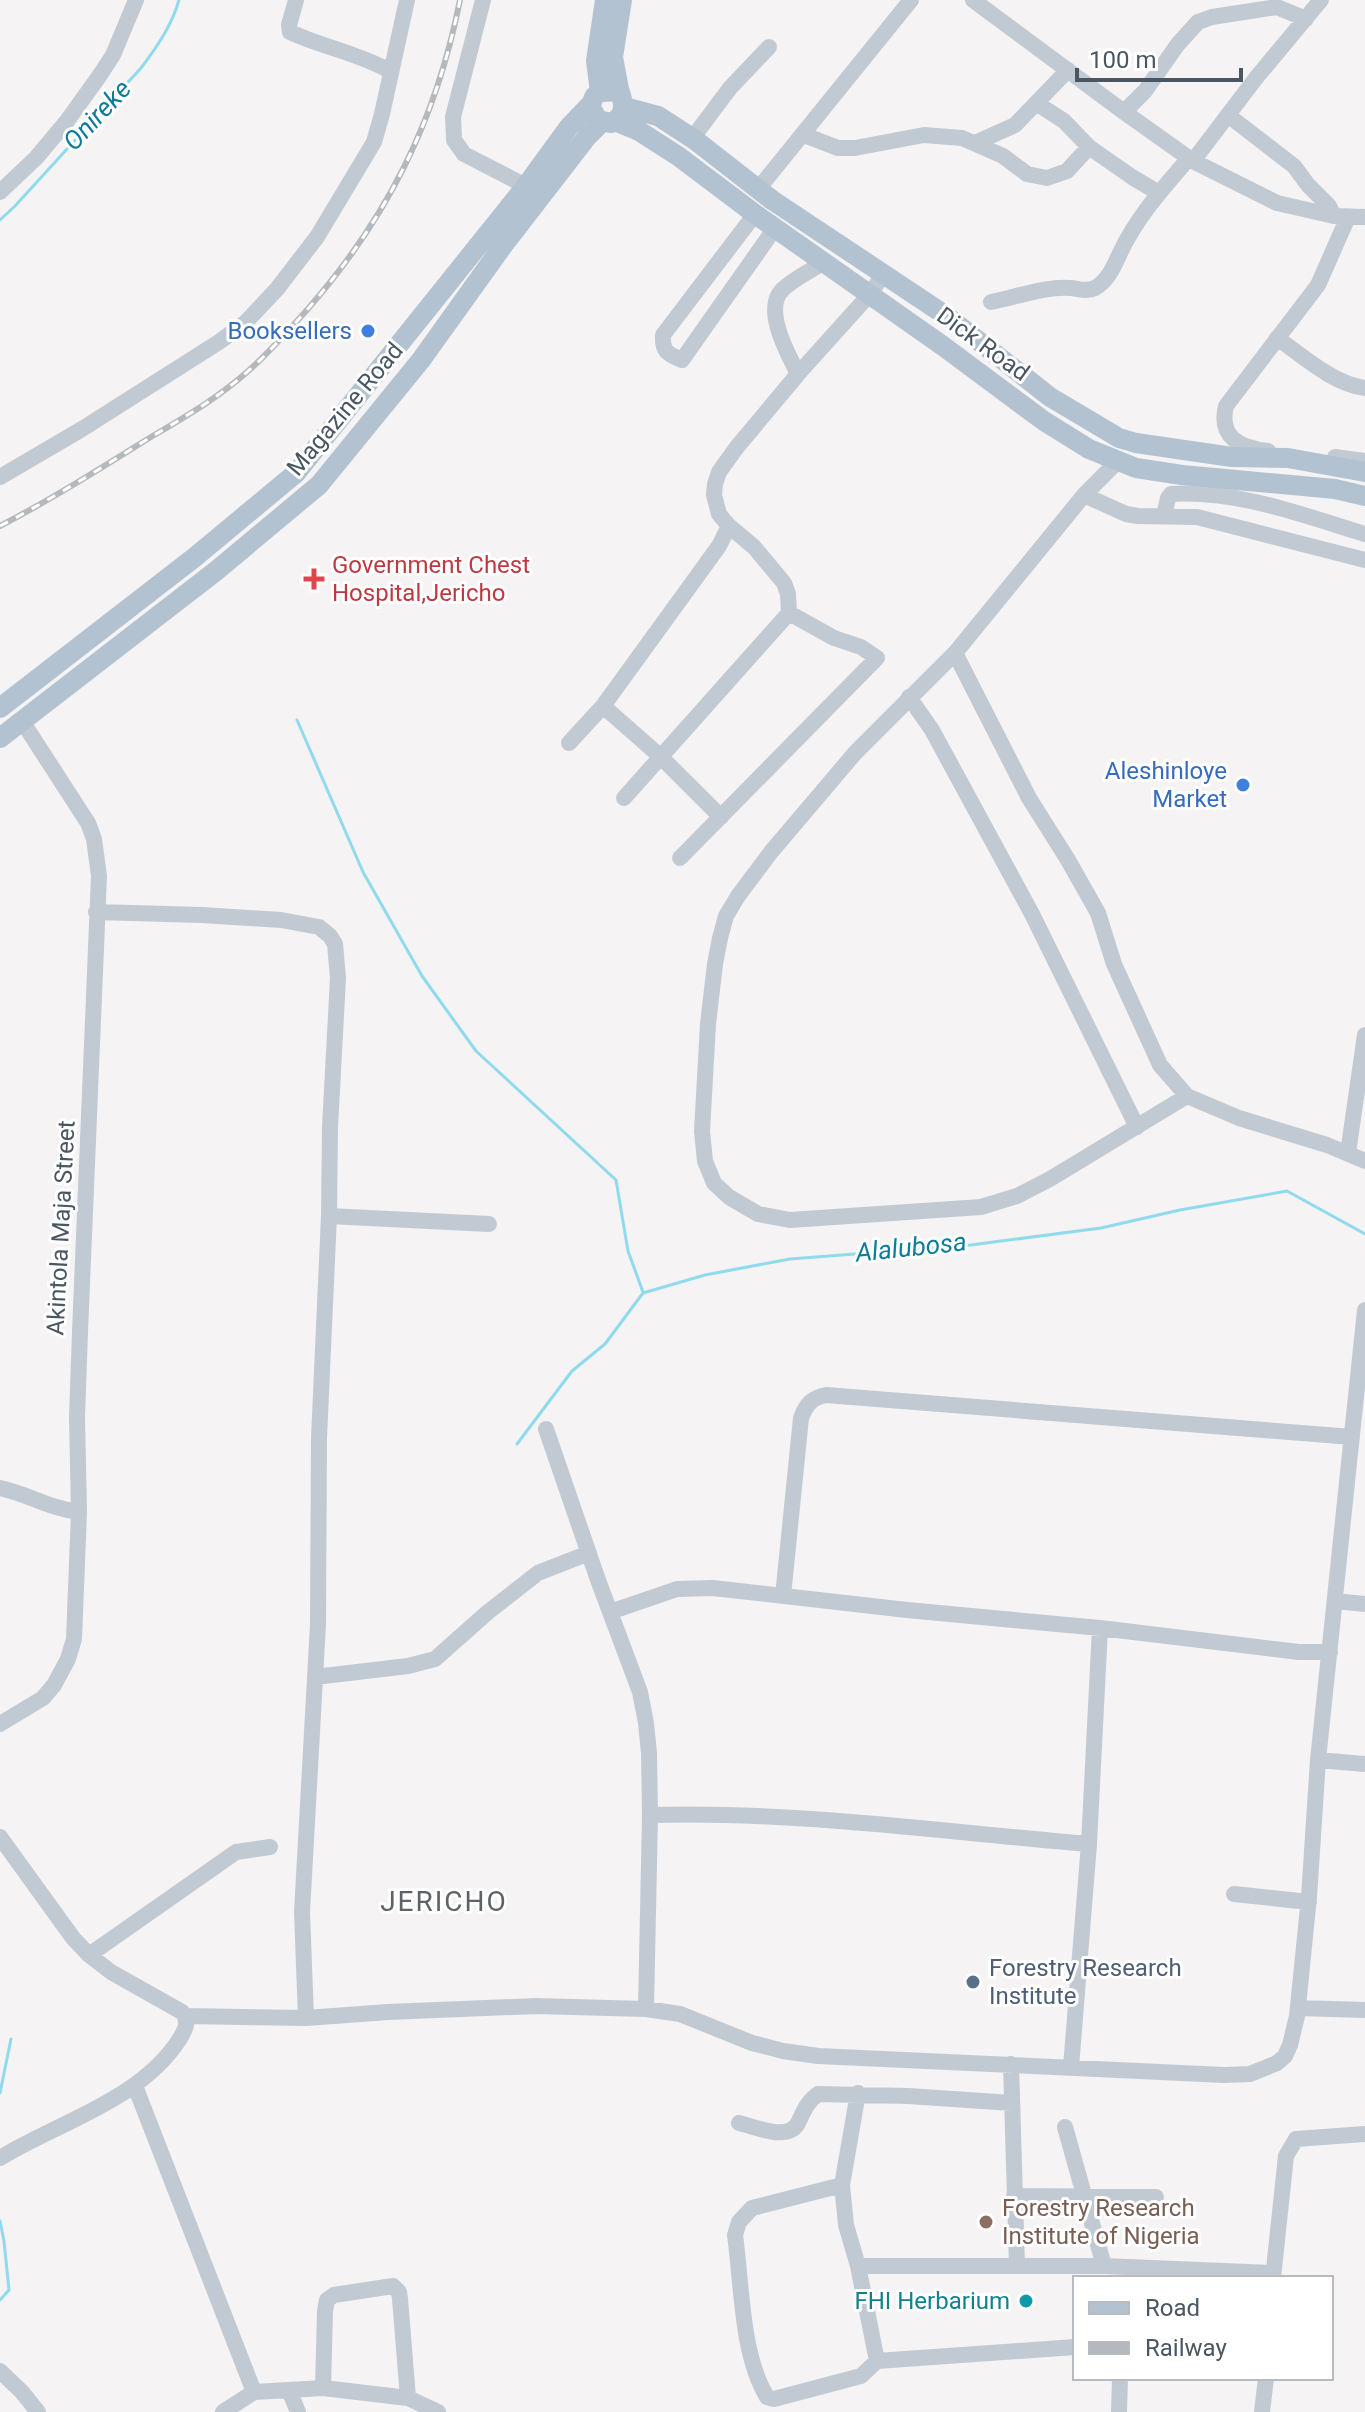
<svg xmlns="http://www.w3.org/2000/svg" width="1365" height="2412" font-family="Roboto,sans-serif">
<rect width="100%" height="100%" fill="#f5f3f3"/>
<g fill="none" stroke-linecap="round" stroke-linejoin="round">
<!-- stream -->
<path stroke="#90daee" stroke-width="3" d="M0,220L15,206L141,68C157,47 172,25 179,0
M297,720L363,872L422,976L476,1051L616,1180L628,1251L643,1292
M517,1444L572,1371L605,1344L643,1293L705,1275L790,1259L971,1245L1101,1228L1180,1210L1287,1191L1365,1234
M0,2093L11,2039
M0,2221L4,2241L9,2290L0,2300"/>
<!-- minor -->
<path stroke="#c1cad2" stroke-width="16" d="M296,0L289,25L290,32C322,47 358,53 390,71
M483,0L453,117L454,140L464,154L526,186
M973,0L1124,112L1193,161L1277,203L1334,216L1365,217
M1036,103L1064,121L1089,147L1132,177L1159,193
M1124,112L1145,91L1178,44L1198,22L1212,17L1277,7L1306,19
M1229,116L1294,166L1308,185L1329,206L1334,216
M804,135L838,148H855L924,135L962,138L1003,156L1027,174L1047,178L1067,171L1089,147
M695,140L697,132L730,88L769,47
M975,143L1015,125L1068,70
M1193,161L1256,78L1321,0
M759,188L911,0
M0,192L36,158L67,121L100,75L113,55L136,0
M755,214L663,335C662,351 667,354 682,360L775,228
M991,302C1017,297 1045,286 1071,288C1079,289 1087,292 1095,288C1108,281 1114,266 1120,253C1137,217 1163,188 1189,158
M1277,338C1303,356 1333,384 1365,388
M798,374C788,354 763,310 782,290C793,279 811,271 824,262
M1268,451C1241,448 1218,438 1226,406L1318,285L1348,217
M1335,457L1365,461
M1117,462L1084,495L955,653L855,753L771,852L738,896L726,916L720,938L715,964L708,1024L702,1131L705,1161L714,1183L729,1197L758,1214L790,1220L981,1207L1017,1196L1050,1179L1187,1096L1239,1118L1327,1145L1365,1161
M0,477L82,429L219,342L245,323L277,289L317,237L374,142L382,114L407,0
M1084,495L1126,514L1138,516L1197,517L1365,560
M1164,516L1168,498L1171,494C1238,490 1302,515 1365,534
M955,653L1029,798L1068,860L1098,913L1114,964L1160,1065L1187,1096
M909,697L932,730L1032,914L1137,1127
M603,706L661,757L721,817
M569,743L603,706L719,546L729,526
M624,798L789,613
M680,858L877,658L861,647L834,638L789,613L788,594L784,583L754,547L729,526L719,514L714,495L715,484L719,472L737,447L798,374L870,294L884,273
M96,912L202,915L281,920L319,927L330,936L335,944L338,978L330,1127L329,1216L319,1438L318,1624L302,1912L306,2018
M1348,1153L1365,1035
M329,1216L489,1224
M546,1429L598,1580L640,1692L646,1723L649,1753L650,1815L646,2009
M0,1488C29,1494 47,1508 79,1512
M783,1596L801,1418C806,1405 811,1398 826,1395L1352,1437
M1335,1601L1365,1604
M610,1612L677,1589L713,1588L907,1610L1100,1628L1299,1652H1330
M315,1677L408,1666L435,1659L488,1612L538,1573L589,1553
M0,1724L43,1698L54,1685L68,1659L74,1639L79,1512L77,1417L80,1332L99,876L94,839L88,823L22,721
M1318,1760L1365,1764
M650,1815C796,1811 943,1832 1089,1844
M0,1837L73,1938L89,1955L111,1972L182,2012C190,2022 185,2030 179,2040C140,2100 59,2122 0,2158
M1234,1894L1309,1902
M89,1955L236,1852L270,1847
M1298,2008L1365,2010
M186,2016L306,2018L388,2012L536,2006L646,2009L680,2014L752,2043L783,2051L818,2056L1224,2075L1250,2074L1277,2063L1285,2056L1290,2045L1297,2016L1309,1897L1318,1760L1365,1310
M1011,2064L1017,2266
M1071,2067L1089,1844L1100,1628
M135,2086L254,2392L223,2412
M858,2093L842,2185L846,2225L858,2266L877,2361
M739,2123C757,2127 790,2143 799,2121C804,2110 808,2101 818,2094L908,2096L1012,2103
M1065,2127L1104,2266
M842,2185L752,2208L739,2222L735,2235C742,2285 741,2354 767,2397L774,2399L861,2376L877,2361L1075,2347
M1014,2196L1156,2197
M858,2266H1104L1273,2273
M1273,2278L1286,2156L1296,2139L1365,2134
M0,2371L22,2392L38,2412
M323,2388L325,2311L327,2300L334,2295L393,2286L399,2292L400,2299L408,2398
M289,2390L298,2412
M254,2392L323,2388L408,2398L438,2412
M1119,2412L1120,2378
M1262,2412L1266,2378"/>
<!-- major -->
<path stroke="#b3c2d1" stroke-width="20" d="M619,89C624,103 627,115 611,123L598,120L591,108C594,84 607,96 619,89Z
M619,89L613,57L622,0
M600,92L596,61L605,0
M624,107L658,116L695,140L772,200L948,317L1050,397L1119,438L1136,443L1232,457L1288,458L1365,472
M615,121L639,131L678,156L755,214L943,346L1044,421L1089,449L1136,468L1182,475L1335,489L1365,496
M0,708L195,557L296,473L526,186L569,127L592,103
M0,738L216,571L319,485L421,360L502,247L587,137L602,122"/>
<defs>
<path id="rail" d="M0,526C50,500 98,470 146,440C181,419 217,399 247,372C268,354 287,332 306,311C387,219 436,121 460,0"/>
</defs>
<!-- rail casing -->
<use href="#rail" stroke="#b5b8bd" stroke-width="6"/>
<!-- rail -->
<use href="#rail" stroke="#fff" stroke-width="3" stroke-dasharray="9" stroke-linecap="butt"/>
</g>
<!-- markers -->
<g fill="#3f7fe0" stroke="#fff" stroke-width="3">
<circle cx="368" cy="331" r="8"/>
<circle cx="1243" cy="785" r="8"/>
</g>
<path fill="#e0444e" stroke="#fff" stroke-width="3" d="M310 567h8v8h8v8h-8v8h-8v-8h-8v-8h8z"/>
<circle fill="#5c6f8a" stroke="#fff" stroke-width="3" cx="973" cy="1982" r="8"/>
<circle fill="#8d6e63" stroke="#fff" stroke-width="3" cx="986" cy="2222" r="8"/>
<circle fill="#0f9aa8" stroke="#fff" stroke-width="3" cx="1026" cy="2301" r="8"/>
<g text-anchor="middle" stroke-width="6" stroke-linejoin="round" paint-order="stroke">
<!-- shop labels -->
<g font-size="24" fill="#366cbe" stroke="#fff" text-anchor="end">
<text x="352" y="339">Booksellers</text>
<text x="1227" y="779">Aleshinloye<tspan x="1227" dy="28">Market</tspan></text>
</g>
<!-- street labels -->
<g font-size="24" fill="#4a5661" stroke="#fff">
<text transform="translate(983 344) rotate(36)" y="8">Dick Road</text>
<text transform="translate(345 409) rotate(-50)" y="8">Magazine Road</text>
<text transform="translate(61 1228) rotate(-87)" y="8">Akintola Maja Street</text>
</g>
<!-- health labels -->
<g font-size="24" fill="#be3a42" stroke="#fff" text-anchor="start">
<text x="332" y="573">Government Chest<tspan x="332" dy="28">Hospital,Jericho</tspan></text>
</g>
<!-- service labels -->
<g font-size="24" fill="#4e5e75" stroke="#fff" text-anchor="start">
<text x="989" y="1976">Forestry Research<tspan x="989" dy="28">Institute</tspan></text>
</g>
<!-- education labels -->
<g font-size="24" fill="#785e54" stroke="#fff" text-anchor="start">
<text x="1002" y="2216">Forestry Research<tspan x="1002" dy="28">Institute of Nigeria</tspan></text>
</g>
<!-- culture labels -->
<g font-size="24" fill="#0d838f" stroke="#fff" text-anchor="end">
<text x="1010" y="2309">FHI Herbarium</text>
</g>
<!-- water labels -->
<g font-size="26" font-style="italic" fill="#0c7c9b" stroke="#fff">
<text transform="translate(97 115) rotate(-47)" y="9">Onireke</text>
<text transform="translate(911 1247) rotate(-6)" y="9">Alalubosa</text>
</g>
<!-- quarter labels -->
<g font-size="28" letter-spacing="2" fill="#5f6368" stroke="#fff">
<text x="444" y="1911">JERICHO</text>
</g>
</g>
<!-- legend -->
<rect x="1073" y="2276" width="260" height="104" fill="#ffffff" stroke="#b7bbc0" stroke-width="2"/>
<rect x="1089" y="2302" width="40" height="12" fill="#b3c2d1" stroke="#b7bbc0" stroke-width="2"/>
<text x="1145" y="2316" font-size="24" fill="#4a5661">Road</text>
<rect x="1089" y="2342" width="40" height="12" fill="#b5b8bd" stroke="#b7bbc0" stroke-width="2"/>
<text x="1145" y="2356" font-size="24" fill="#4a5661">Railway</text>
<!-- scale -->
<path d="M1077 68v12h164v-12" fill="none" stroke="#4a5661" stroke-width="4"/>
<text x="1089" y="68" font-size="24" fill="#4a5661" stroke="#ffffff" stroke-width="6" paint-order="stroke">100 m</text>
</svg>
